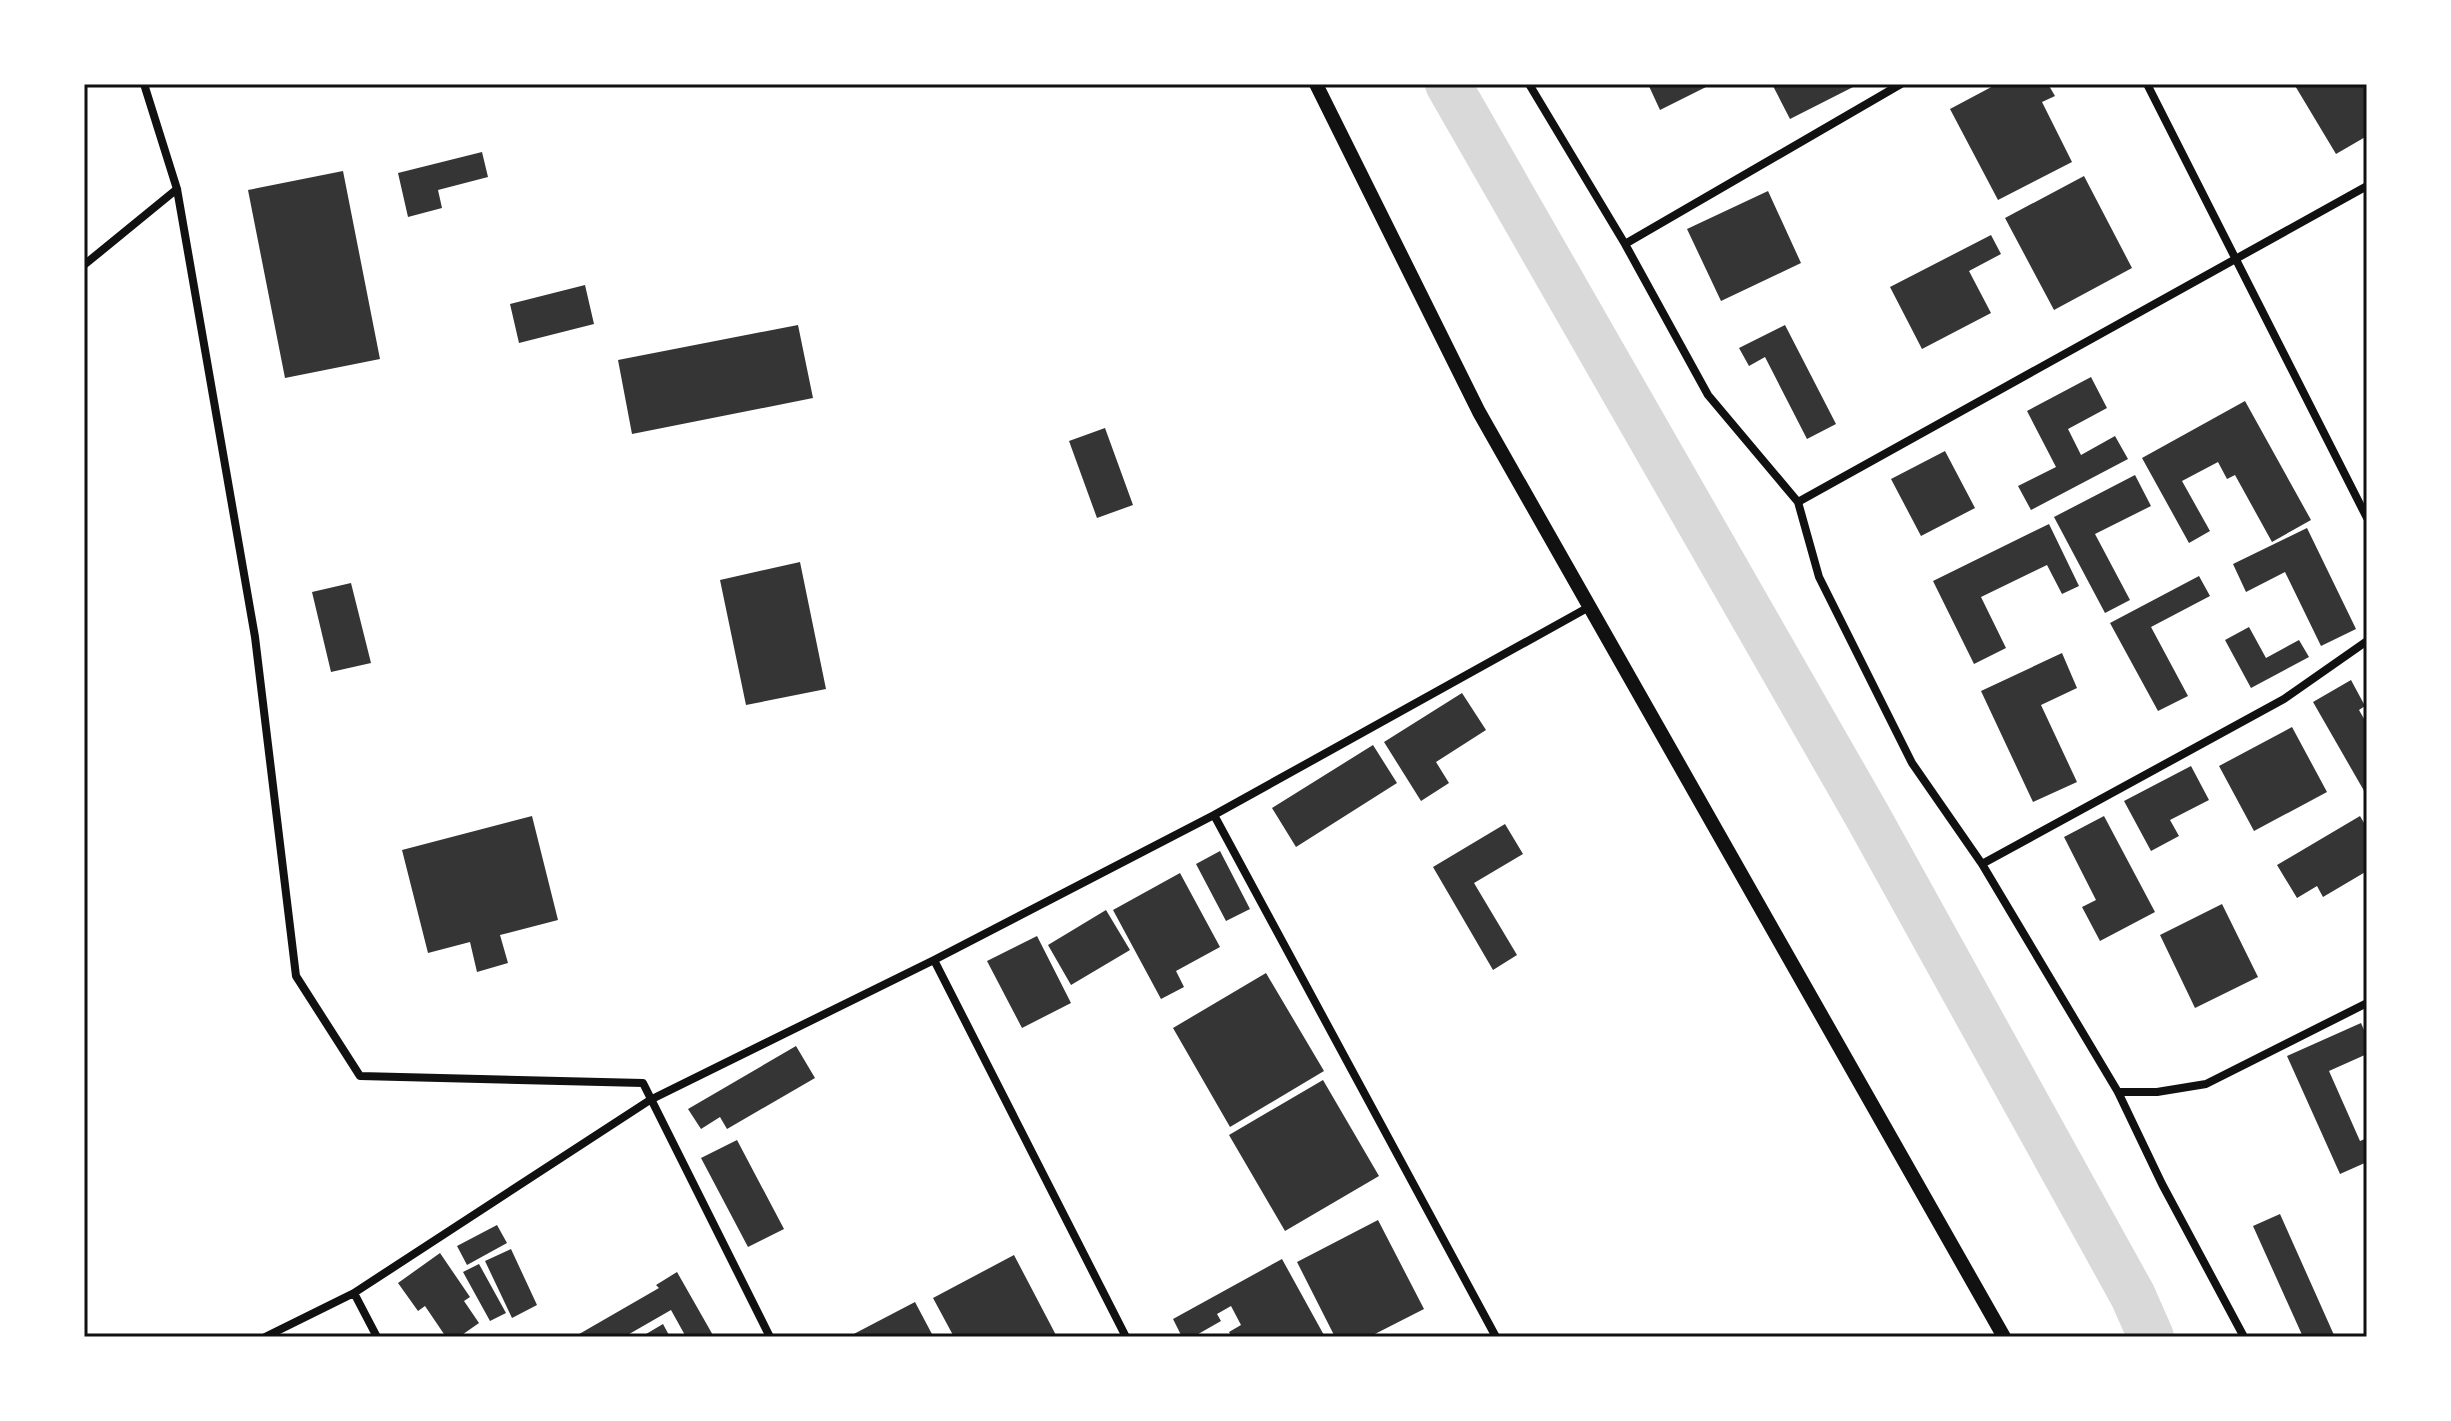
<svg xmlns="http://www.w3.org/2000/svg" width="2451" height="1421" font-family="'IBM Plex Serif',serif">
<rect width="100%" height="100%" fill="#fff"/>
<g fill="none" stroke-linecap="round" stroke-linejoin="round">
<!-- canal -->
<path stroke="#d9d9d9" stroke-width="46" d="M1448,84L1868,817L2133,1296L2151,1337"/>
</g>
<!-- building -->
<path fill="#353535" d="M1648,84H1712L1660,110Z
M1772,84H1859L1790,119Z
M1997,84H2048L2055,96L2042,102L2072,162L1998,200L1950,109Z
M2294,84H2366L2367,136L2336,154Z
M482,152L488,177L438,190L442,208L408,217L398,173Z
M343,171L380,359L285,378L248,190Z
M2084,176L2132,268L2054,310L2005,218Z
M1768,191L1801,263L1721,301L1687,229Z
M1991,235L2001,254L1969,271L1991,313L1922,349L1890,287Z
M585,285L594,324L519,343L510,304Z
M798,325L813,398L632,434L618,360Z
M1785,325L1836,424L1807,439L1765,357L1749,366L1739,348Z
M2091,377L2107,408L2068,429L2081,455L2115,436L2128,459L2031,510L2018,486L2056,467L2027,411Z
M2245,401L2311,520L2272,542L2235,475L2227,479L2218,462L2182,481L2210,531L2189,543L2142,458Z
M1105,428L1133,505L1097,518L1069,441Z
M1945,451L1975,508L1921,536L1891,479Z
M2135,475L2151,506L2095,534L2130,600L2105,613L2054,517Z
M2049,524L2079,586L2062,594L2047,565L1981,597L2006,648L1974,664L1933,581Z
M2307,528L2356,629L2321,646L2285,572L2246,592L2233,564Z
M800,562L826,689L746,705L720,580Z
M2199,576L2210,596L2151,627L2188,696L2158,711L2110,623Z
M351,583L371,663L331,672L312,592Z
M2249,627L2266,658L2299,640L2309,657L2251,688L2225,640Z
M2062,653L2077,688L2041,705L2077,782L2033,802L1981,691Z
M2351,680L2365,706L2359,710L2367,724V796L2313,702Z
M1462,693L1486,730L1436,762L1449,783L1421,801L1384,742Z
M2292,727L2327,792L2254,831L2219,766Z
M1373,745L1397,783L1296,847L1272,808Z
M2191,766L2209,800L2170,820L2179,836L2151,851L2124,801Z
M532,816L558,920L500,935L508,963L477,972L470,942L428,953L402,850Z
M2104,816L2155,912L2100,941L2082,907L2096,900L2064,837Z
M2360,816L2367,828V871L2323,897L2317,886L2297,898L2277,865Z
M1505,824L1523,854L1474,883L1517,955L1493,970L1433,867Z
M1220,851L1250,909L1226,921L1196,864Z
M1180,873L1220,947L1176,971L1184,987L1161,999L1113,910Z
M2222,904L2258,977L2195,1008L2160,935Z
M1106,910L1130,950L1071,985L1048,945Z
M1037,936L1071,1003L1022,1028L987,961Z
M1266,973L1324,1071L1230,1127L1173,1028Z
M2361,1023L2367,1037V1054L2329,1071L2360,1141L2367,1138V1162L2340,1174L2287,1056Z
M796,1046L815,1078L727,1129L720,1117L701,1129L688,1109Z
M1323,1080L1379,1176L1285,1231L1229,1135Z
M737,1140L784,1229L748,1247L701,1158Z
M2280,1214L2334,1335L2330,1337H2303L2253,1226Z
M1378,1220L1424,1309L1369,1337H1335L1297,1262Z
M497,1225L507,1243L467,1265L457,1246Z
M511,1249L537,1305L512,1318L485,1261Z
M440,1253L470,1297L464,1301L479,1323L459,1337H446L425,1306L418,1311L398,1283Z
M1014,1255L1057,1337H954L933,1298Z
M1282,1259L1325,1337H1232L1229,1332L1241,1325L1231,1306L1217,1314L1221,1321L1193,1337H1182L1173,1319Z
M479,1264L506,1313L490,1321L463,1272Z
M677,1272L714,1337H686L671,1310L624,1337H574L659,1288L656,1285Z
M915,1302L933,1336L931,1337H848Z
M663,1324L670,1337H641Z"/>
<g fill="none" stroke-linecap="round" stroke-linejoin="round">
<!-- minor -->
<path stroke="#111" stroke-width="8" d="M144,84L177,189L255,637L296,976L360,1076L643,1083L770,1337
M1529,84L1625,244L1708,395L1798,502L1819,577L1912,763L1982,864L2118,1092L2162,1184L2244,1337
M2147,84L2367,518
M1625,244L1901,84
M84,265L177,189
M1798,502L2367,186
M1214,815L1496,1337
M1982,864L2284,699L2367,641
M934,960L1126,1337
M2118,1092H2157L2206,1084L2367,1003
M354,1293L377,1337
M265,1337L354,1293L650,1100L934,960L1214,815L1589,607"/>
<!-- tertiary -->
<path stroke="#111" stroke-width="14" d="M1316,84L1479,412L2004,1337"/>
</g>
<!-- border -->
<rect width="2451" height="1421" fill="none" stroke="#ffffff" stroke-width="172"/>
<rect x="86" y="86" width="2279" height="1249" fill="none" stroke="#111" stroke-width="3"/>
</svg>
